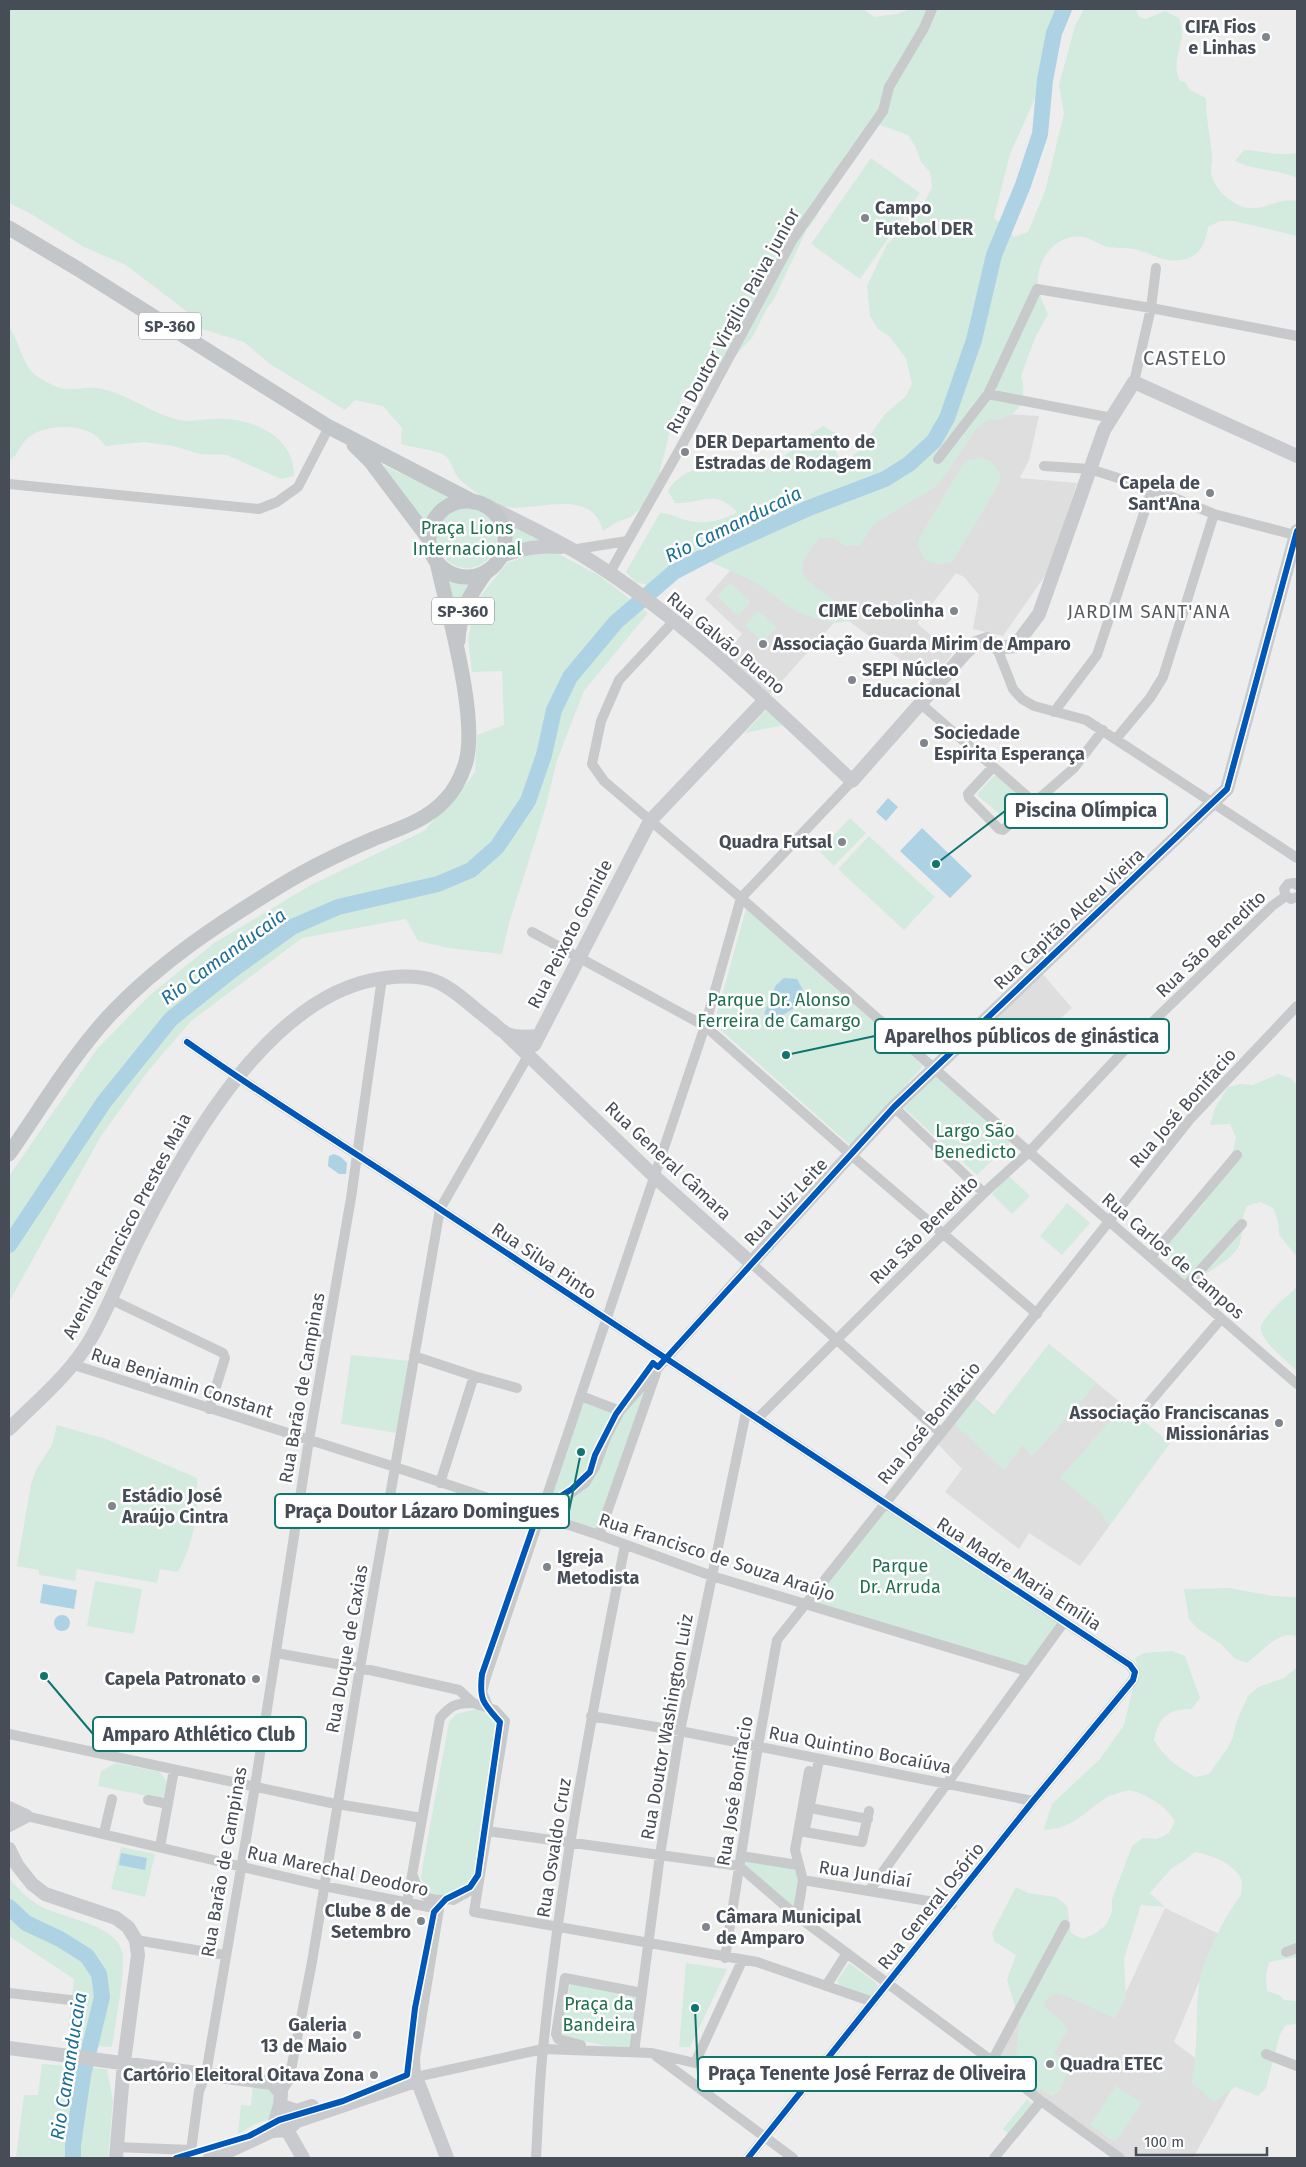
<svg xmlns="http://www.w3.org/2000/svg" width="1306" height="2167" font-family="'Fira Sans',sans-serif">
<rect width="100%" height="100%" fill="#ededed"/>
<!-- education -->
<path fill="#dfdede" d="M974,412L1039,416L1029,460L1020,478L1077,483L1049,570L1003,636L973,629L979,595L964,577L956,573L917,623L952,654L930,682L841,615L765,700L720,661L742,634L705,599L736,564L815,528Z
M1041,972L1072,1008L1022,1054L991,1018Z
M1049,1344L1170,1443L1080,1566L1029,1533L1019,1549L945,1492L962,1469L935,1441L972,1396L994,1415Z
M1165,1908L1219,1934L1174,2042L1233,2086L1193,2158H1124L992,2061L1043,1965L1114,2018Z"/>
<!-- green -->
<path fill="#d3eadf" d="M9,9H863L874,17L896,14L910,9H1066L1050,46L1041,85L1010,154L994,218L1014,237L1028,232L1045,191L1064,114L1059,85L1075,26L1084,9H1136L1139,17L1146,19L1165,11L1179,18C1189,42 1169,58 1180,81L1185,82L1190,90L1206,98C1206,117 1210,136 1212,155C1213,160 1211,165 1211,170C1211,187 1232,206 1249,208C1268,210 1278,197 1297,201V236L1234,221H1220L1208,227C1205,253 1190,265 1163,259C1155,257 1147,252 1138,250C1128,247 1117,249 1108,247C1099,245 1091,238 1083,237C1066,234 1050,245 1043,260C1033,281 1039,295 1048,314L1035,338L1021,376C1029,402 1016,421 988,420L977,428L938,485L875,523L860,545L845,546L834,538H820C780,579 817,584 844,607C848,610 849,616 851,621L837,623L824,621L797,612L753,581L691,553L679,558L648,585L635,582L626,572L660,513C673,514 675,517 686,520C703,525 723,521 737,512C715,488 701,504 675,503L668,491C684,463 714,467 743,466C752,466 762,466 770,463C791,455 804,437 823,426L835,433L834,446L839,459L852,457L861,448L885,414L906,396L912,384L906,358L889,336L878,329L870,316L867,286L887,244L908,225L914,211L925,201L932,187L930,172L921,162L916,148L908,135L880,125L866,132L847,152L816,218L807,229L774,299L766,310L752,338L735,356L686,390L673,419L660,470L659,484L652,498L631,517L617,522L603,531C591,486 538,512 505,507C492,504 465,487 457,476C452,469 451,458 442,454C434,450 412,447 401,444L402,428L383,406L355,400L345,410L270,364L244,342L202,329L186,311L126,265L84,247L31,214L9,203Z
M1244,150C1265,151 1275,156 1297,153V178C1278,169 1255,171 1235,161Z
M871,158L920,193L860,279L811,244Z
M9,327C20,341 21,365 37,376C43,381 57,388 65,389C77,390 89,386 102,389C130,395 152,414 180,420C192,422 203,419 215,419C250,417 295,435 294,476L281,479L227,455L200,454L173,446L144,442L106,446C102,442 99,438 95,435C78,424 44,424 28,438C20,444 18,456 9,461Z
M979,458L991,461L1000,473L999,484L952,562C931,567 920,562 918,540L965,461Z
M383,465L453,498C438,503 432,509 426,524Z
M437 538a30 30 0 1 1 60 0a30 30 0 1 1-60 0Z
M509,523L544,539L511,546Z
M555,552L600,576L648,613L584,691L557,760L546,806L509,923L502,954L448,948L418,941L406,919L302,938L191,1021L148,1071L101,1136L9,1302V1176L97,1049L150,995L214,943L311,885L424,831L464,787L475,772L477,735L504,725L502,671L472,672L468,640L475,603L507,563L527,556Z
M443,577L457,582L470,581L454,620Z
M730,583L751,602L738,616L717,596Z
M758,611L777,627L763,642L745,626Z
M769,707L789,724L745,733Z
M994,776H997L1026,801L1027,804L1008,821L978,796V793Z
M850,818L866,833L834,866L819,851Z
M869,836L935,897L904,930L838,869Z
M746,909L923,1066L851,1146L714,1024Z
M1278,1074L1291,1078L1297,1085V1257L1279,1235L1278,1221L1273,1208L1260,1202L1247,1206C1239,1223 1244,1228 1240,1243C1236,1260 1199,1277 1185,1284L1173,1276L1175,1266L1163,1256L1164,1249L1205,1202L1210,1186L1233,1151L1236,1137L1230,1124L1210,1125L1215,1108L1228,1087L1240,1084L1253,1085Z
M936,1076L1011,1142L977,1175L904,1108Z
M1009,1176L1030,1196L1012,1214L992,1194Z
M1067,1203L1090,1223L1062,1255L1040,1236Z
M1297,1287V1371C1288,1362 1259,1340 1261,1327C1262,1317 1289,1294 1297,1287Z
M1049,1344L1097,1383L1032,1457L1023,1445L1004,1470L951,1421L972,1396L993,1416Z
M351,1355L410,1361L396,1433L341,1424Z
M652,1377L599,1532L547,1514L587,1484L622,1413Z
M583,1400L617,1412L592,1467L582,1482L548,1501Z
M1124,1405L1170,1443L1109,1526L1099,1510L1060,1478Z
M57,1425L106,1439L197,1478C199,1511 194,1543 178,1572L160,1569L157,1583L77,1569L75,1581L39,1575V1570L17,1566L31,1484L37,1468L52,1445Z
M885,1505L1067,1617L1027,1671L808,1604Z
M95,1581L142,1589L134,1634L87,1626Z
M1229,1588L1273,1596L1297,1597V1637C1280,1628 1261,1653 1247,1663L1234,1658L1221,1644L1198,1629L1189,1619L1184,1589Z
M1172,1651L1185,1656L1200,1698L1192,1709C1168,1709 1159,1717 1154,1740C1164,1757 1178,1768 1196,1777L1209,1774L1227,1749L1233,1737L1236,1723L1248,1696L1258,1687L1284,1678L1297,1667V1957L1269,1962L1266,1976L1267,1991L1281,1996L1284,2000L1297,2001V2024L1286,2025L1280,2034L1266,2088L1258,2096L1235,2087L1214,2102L1192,2083C1192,2076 1195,2068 1195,2061C1197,2035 1196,2010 1199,1985C1202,1961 1226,1913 1241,1895C1241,1891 1243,1883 1241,1879C1234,1863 1210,1855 1195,1852L1185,1860L1172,1868L1150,1893L1165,1907L1141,1905L1124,1959L1126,1998L1114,2018L1071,1998L1055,1993L1044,2001L1045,2007L1063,2022L1067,2031L1054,2053L1073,2066L1061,2085L1062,2089L1053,2096L1034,2086L1021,2073L1016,2057L1019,2021L1007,1979L1016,1955L995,1942L992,1933L1016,1887L1028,1893L1056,1897L1067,1906L1071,1933L1083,1939L1096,1933L1106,1925L1112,1912V1899L1132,1846L1143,1838L1157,1839L1169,1833L1175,1821C1163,1804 1150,1796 1130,1790C1121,1792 1112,1794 1104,1799C1083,1814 1072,1828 1045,1830L1044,1828L1052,1804L1100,1759L1124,1725L1138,1667L1135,1658L1144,1653Z
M477,1709C486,1712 491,1718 500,1722L475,1882L458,1894L443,1897L428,1891L421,1878L423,1864L449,1722L456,1714Z
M116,1763L160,1772L167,1782L163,1799L98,1786L101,1771Z
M121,1847L155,1854L145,1897L111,1889Z
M744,1860L798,1866L803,1880L794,1913L743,1865Z
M9,1878C17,1888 26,1897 37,1904C58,1918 115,1923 122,1951C126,1972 115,2024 112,2047L66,2044L74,1979L9,1936Z
M686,1963L727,1969L690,2047H679Z
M849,1963L875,1982L878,1986L871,1997L840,1985L837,1981Z
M571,1979L642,1993L634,2052L564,2037L560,2033Z
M42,2064L107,2069L113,2100L108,2158H16L24,2095H38Z
M253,2085L271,2089L275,2094L273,2118L257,2123L238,2134L241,2105L251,2106Z
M1116,2086L1142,2103L1115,2142L1090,2125Z
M1027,2099L1035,2106L1011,2136L1003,2129Z"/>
<!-- water -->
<path fill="#acd2e4" d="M888,798L898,807L886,821L876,812Z
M922,828L972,876L950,898L900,851Z
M784,978L797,979L804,992L793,1009L776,1019L764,1014L776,985Z
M334,1154L341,1157L347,1163L346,1174H339L328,1166L329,1156Z
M43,1584L77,1590L74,1609L40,1603Z
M54 1623a8 8 0 1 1 16 0a8 8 0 1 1-16 0Z
M121,1853L147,1858L145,1870L119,1865Z"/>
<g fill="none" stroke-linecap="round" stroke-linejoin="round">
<!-- river -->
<path stroke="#acd2e4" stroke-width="16" d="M9,1245L104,1102L171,1019L231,971L292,927L338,907L438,884L471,870L497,847L528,801L544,755L554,710L570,677L616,622L674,572L724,546L809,508L885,479L909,464L934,441L947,418L974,340L994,255L1023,185L1040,134L1045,80L1054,33L1064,9
M9,1907L26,1923L60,1939L87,1956L99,1974L102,1997L83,2075L73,2145V2158"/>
<!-- street -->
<path stroke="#c8c9cb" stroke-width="10" d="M1134,382L1151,308L1156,268
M988,394L1112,418
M938,459L988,394L1037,289L1151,308L1297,336
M1044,466L1090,469L1152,489L1214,514L1295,535
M9,484L259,509L277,502L298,487L329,427
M571,550L627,541
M609,574L682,445L793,239L883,111L889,87L924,28L932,9
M673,622L619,680L601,721L592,764L604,781L741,898L1029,1152L1297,1384
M997,648L1013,689L1022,699L1034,706L1086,720L1297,858
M921,704L1035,803
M1054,712L1097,655L1152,489
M1116,739L1150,698L1163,677L1214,514
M993,767L968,794L969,798L999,829L1003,830L1074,768L1103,730
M1286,896L1284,889L1288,884L1294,883L1297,885
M1286,896L1291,899L1297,897
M532,932L705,1026L850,1154L1037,1314
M187,1042C270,1101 358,1154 443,1211C671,1363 900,1514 1130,1665L1135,1672L1133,1680L1033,1801L748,2158
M894,1107L984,1193
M1151,1257L1237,1155
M1185,1287L1242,1224
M110,1299L223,1353L225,1358L209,1409
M414,1356L474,1376L440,1483
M71,1364L395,1467L599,1535L712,1576L1027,1671
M474,1376L517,1388
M581,1396L620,1411
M1138,1416L1221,1319
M757,1419L984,1193L1029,1152L1135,1039L1272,906L1286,896
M539,1516L585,1483L595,1467L607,1435L620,1411L751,1263L941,1433
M599,1535L656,1373
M276,1653L370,1670L459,1690L473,1703L495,1710L505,1721L474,1912L757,1962L873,2002
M488,1706L482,1692L486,1677L705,1026L741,898L852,781
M591,1716L680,1731L1033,1801
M9,1734L331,1803L422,1818
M148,1800L168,1804
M810,1808L868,1819
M26,1816L324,1886L439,1909
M805,1829L819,1760
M487,1831L739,1866L797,1916L992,2061L1041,2101L1120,2158
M805,1832L862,1842L869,1811
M104,1833L112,1799
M160,1847L174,1770
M741,1856L798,1865
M413,1876C421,1900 434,1903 457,1898
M803,1880L952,1905
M869,1891L1064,1622
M453,1900L473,1889L479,1882
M407,1903L440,1718C451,1705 456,1703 473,1703
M439,1909L415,2058L416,2077L543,2049L652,2053L695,2063L742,1961
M797,1916L803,1880L795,1850L809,1771
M136,1940L225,1955
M1286,1952L1297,1948
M725,1958L758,1746L777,1640L1191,1118L1297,1006
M826,1986L847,1953
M9,1993L79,2001
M581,2045L558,2039L556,2034L565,1978L642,1993
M634,2052L660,1855L680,1731L746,1412
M1266,2054L1297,2066
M656,2056L793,2158
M992,2061L1065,1925
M281,2093L289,2080L312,1962L360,1668L440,1209L528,1056
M116,2147L191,2150
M190,2158L199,2091L206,2074L255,1786L309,1440L351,1198L382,978
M536,2158C538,2122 539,2085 543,2049C560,1879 592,1712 625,1545
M994,2158L1041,2101"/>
<!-- secondary -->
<path stroke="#c8cace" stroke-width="14" d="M487,506C521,523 556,539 588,559C685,620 769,703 852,781L965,653L976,643L987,639L997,648L1015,646L1039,614L1104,430L1134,382L1297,456
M501,556C522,549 539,545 561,547
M506,1034L655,1177L751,1263L894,1107L1227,789L1297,531
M534,1045L650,821L765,700
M9,1429C37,1401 70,1374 90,1340C110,1306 123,1268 141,1234C187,1143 272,991 385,978C401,976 419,975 435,981C455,989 474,1009 492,1022C496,1026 502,1031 507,1034C517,1038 528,1037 538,1036
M9,1808L26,1816
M9,1825L26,1816
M9,1849L17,1865L32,1884L45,1894L116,1918L128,1927L136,1940L138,1955L124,2062L116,2158
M9,2048L272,2083L281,2093L280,2105L272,2131L225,2153L210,2158
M416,2077L447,2158
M280,2105L297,2111L312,2106
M287,2130L303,2158
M272,2131L287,2130L297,2121L412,2082L416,2077"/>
<!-- primary -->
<path stroke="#c3c6c9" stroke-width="15" d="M9,228L78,269L329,427L474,502
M354,445L371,462L429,539
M429 539a38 38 0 1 1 76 0a38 38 0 1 1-76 0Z
M458,641C459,614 470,594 486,572
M9,1154C41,1108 70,1059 108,1017C158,963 222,921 285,883C313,866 343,852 373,839C398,829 426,821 445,800C454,791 461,777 465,765C480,720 447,610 437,562"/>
<defs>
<path id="cycleway" d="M187,1042C270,1101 358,1154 443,1211C671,1363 900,1514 1130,1665L1135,1672L1133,1680L1033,1801L748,2158
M176,2158L249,2136L279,2120L343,2101L407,2075L415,2008L434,1912L446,1899L470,1887L478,1875L500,1722C483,1703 479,1700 482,1674L538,1513L545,1506L572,1489L590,1472L595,1455L616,1414L653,1363L658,1367L894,1107L1227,789L1297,531"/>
</defs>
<!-- cycleway casing -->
<use href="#cycleway" stroke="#fff" stroke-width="9"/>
<!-- cycleway -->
<use href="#cycleway" stroke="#0057b8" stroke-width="6"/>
</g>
<!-- markers -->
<g fill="#81858c" stroke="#fff" stroke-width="2">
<circle cx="1266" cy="37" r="5"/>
<circle cx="865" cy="218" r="5"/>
<circle cx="685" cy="452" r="5"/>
<circle cx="1210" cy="493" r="5"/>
<circle cx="954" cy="611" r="5"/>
<circle cx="763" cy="644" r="5"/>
<circle cx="852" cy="680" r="5"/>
<circle cx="924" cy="743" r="5"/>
<circle cx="842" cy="842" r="5"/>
<circle cx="1279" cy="1423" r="5"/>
<circle cx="112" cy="1506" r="5"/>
<circle cx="547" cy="1567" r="5"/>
<circle cx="256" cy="1679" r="5"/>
<circle cx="421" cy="1921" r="5"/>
<circle cx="706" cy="1927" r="5"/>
<circle cx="357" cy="2035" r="5"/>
<circle cx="1050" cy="2064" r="5"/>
<circle cx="374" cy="2075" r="5"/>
</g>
<g text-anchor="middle" stroke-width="5" stroke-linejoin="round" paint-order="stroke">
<!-- shield labels -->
<g fill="#fff" stroke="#7e8289" stroke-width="1">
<rect x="139" y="312.5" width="62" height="27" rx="4"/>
<rect x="432" y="597.5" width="62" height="27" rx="4"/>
</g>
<g font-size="16" font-weight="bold" fill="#474d57">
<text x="170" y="332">SP-360</text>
<text x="463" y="617">SP-360</text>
</g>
<!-- poi labels -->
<g font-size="18" font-weight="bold" fill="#474d57" stroke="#fff" text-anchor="end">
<text x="1256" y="33">CIFA Fios<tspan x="1256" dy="21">e Linhas</tspan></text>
<text x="875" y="214" text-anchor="start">Campo<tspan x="875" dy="21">Futebol DER</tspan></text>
<text x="695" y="448" text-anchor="start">DER Departamento de<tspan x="695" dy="21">Estradas de Rodagem</tspan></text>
<text x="1200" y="489">Capela de<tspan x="1200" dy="21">Sant'Ana</tspan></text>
<text x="944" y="617">CIME Cebolinha</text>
<text x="773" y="650" text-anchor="start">Associação Guarda Mirim de Amparo</text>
<text x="862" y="676" text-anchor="start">SEPI Núcleo<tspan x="862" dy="21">Educacional</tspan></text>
<text x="934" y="739" text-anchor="start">Sociedade<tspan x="934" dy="21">Espírita Esperança</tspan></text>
<text x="832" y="848">Quadra Futsal</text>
<text x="1269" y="1419">Associação Franciscanas<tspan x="1269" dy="21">Missionárias</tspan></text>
<text x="122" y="1502" text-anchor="start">Estádio José<tspan x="122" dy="21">Araújo Cintra</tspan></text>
<text x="557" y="1563" text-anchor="start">Igreja<tspan x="557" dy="21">Metodista</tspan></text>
<text x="246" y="1685">Capela Patronato</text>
<text x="411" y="1917">Clube 8 de<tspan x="411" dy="21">Setembro</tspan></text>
<text x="716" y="1923" text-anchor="start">Câmara Municipal<tspan x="716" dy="21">de Amparo</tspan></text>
<text x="347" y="2031">Galeria<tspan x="347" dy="21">13 de Maio</tspan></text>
<text x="1060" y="2070" text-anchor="start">Quadra ETEC</text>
<text x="364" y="2081">Cartório Eleitoral Oitava Zona</text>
</g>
<!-- street labels -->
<g font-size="18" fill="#474d57" stroke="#fff">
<text transform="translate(733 321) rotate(-61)" y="6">Rua Doutor Virgilio Paiva junior</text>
<text transform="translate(726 643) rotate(40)" y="6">Rua Galvão Bueno</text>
<text transform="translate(1069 919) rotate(-43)" y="6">Rua Capitão Alceu Vieira</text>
<text transform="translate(570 934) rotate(-63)" y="6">Rua Peixoto Gomide</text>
<text transform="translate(1211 944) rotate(-44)" y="6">Rua São Benedito</text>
<text transform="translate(1183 1108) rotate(-49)" y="6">Rua José Bonifacio</text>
<text transform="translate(668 1161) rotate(43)" y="6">Rua General Câmara</text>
<text transform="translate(786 1202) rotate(-47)" y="6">Rua Luiz Leite</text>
<text transform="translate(127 1226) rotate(-62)" y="6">Avenida Francisco Prestes Maia</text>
<text transform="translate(924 1230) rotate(-45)" y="6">Rua São Benedito</text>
<text transform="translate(1173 1256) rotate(41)" y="6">Rua Carlos de Campos</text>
<text transform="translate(544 1261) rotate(34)" y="6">Rua Silva Pinto</text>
<text transform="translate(182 1383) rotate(18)" y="6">Rua Benjamin Constant</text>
<text transform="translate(302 1388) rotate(-80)" y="6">Rua Barão de Campinas</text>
<text transform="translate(929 1423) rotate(-51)" y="6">Rua José Bonifacio</text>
<text transform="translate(717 1557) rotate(18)" y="6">Rua Francisco de Souza Araújo</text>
<text transform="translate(1019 1574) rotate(33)" y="6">Rua Madre Maria Emília</text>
<text transform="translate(347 1649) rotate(-80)" y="6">Rua Duque de Caxias</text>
<text transform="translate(667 1727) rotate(-80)" y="6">Rua Doutor Washington Luiz</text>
<text transform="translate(860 1750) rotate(11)" y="6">Rua Quintino Bocaiúva</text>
<text transform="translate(735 1791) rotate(-81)" y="6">Rua José Bonifacio</text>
<text transform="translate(554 1848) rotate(-81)" y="6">Rua Osvaldo Cruz</text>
<text transform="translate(224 1862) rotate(-80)" y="6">Rua Barão de Campinas</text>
<text transform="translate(338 1871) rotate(12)" y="6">Rua Marechal Deodoro</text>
<text transform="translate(865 1874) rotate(9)" y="6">Rua Jundiaí</text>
<text transform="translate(931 1906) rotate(-51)" y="6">Rua General Osório</text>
</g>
<!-- park labels -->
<g font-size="18" fill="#216f50" stroke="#fff">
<text x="467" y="534">Praça Lions<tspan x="467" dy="21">Internacional</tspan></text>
<text x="779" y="1006">Parque Dr. Alonso<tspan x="779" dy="21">Ferreira de Camargo</tspan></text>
<text x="975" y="1137">Largo São<tspan x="975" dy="21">Benedicto</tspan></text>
<text x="900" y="1572">Parque<tspan x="900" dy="21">Dr. Arruda</tspan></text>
<text x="599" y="2010">Praça da<tspan x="599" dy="21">Bandeira</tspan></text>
</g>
<!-- water labels -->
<g font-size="19" font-style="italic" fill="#1c6e94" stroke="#fff">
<text transform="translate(733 524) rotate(-26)" y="7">Rio Camanducaia</text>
<text transform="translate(223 956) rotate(-36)" y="7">Rio Camanducaia</text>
<text transform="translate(68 2066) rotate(-81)" y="7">Rio Camanducaia</text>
</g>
<!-- neighbourhood labels -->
<g font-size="19" letter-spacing="1" fill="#595c60" stroke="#fff">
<text x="1149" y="618">JARDIM SANT'ANA</text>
</g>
<!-- quarter labels -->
<g font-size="20" letter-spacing="1" fill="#595c60" stroke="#fff">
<text x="1185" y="365">CASTELO</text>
</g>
</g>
<!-- callouts -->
<path fill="none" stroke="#0f766e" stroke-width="2" d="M936 864L1005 811M786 1055L875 1036M581 1452L569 1511M44 1676L93 1734M695 2008L698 2074"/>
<g fill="#0f766e" stroke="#fff" stroke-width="2">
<circle cx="936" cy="864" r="5"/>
<circle cx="786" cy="1055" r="5"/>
<circle cx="581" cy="1452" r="5"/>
<circle cx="44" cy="1676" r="5"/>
<circle cx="695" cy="2008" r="5"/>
</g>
<g fill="#fff" stroke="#0f766e" stroke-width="2">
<rect x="1005" y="794" width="162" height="34" rx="5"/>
<rect x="875" y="1019" width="294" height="34" rx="5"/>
<rect x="275" y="1494" width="294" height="34" rx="5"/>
<rect x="93" y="1717" width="213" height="34" rx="5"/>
<rect x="698" y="2057" width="338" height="34" rx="5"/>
</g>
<g font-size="19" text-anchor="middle" font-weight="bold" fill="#474d57">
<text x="1086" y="817">Piscina Olímpica</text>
<text x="1022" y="1043">Aparelhos públicos de ginástica</text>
<text x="422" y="1518">Praça Doutor Lázaro Domingues</text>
<text x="199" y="1741">Amparo Athlético Club</text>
<text x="867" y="2080">Praça Tenente José Ferraz de Oliveira</text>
</g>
<!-- border -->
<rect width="1306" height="2167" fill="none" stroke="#474d57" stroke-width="20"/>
<!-- scale -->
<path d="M1136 2147v8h131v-8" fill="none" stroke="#474d57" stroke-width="2.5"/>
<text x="1144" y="2147" font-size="15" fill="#474d57" stroke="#ffffff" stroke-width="4" paint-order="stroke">100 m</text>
</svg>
